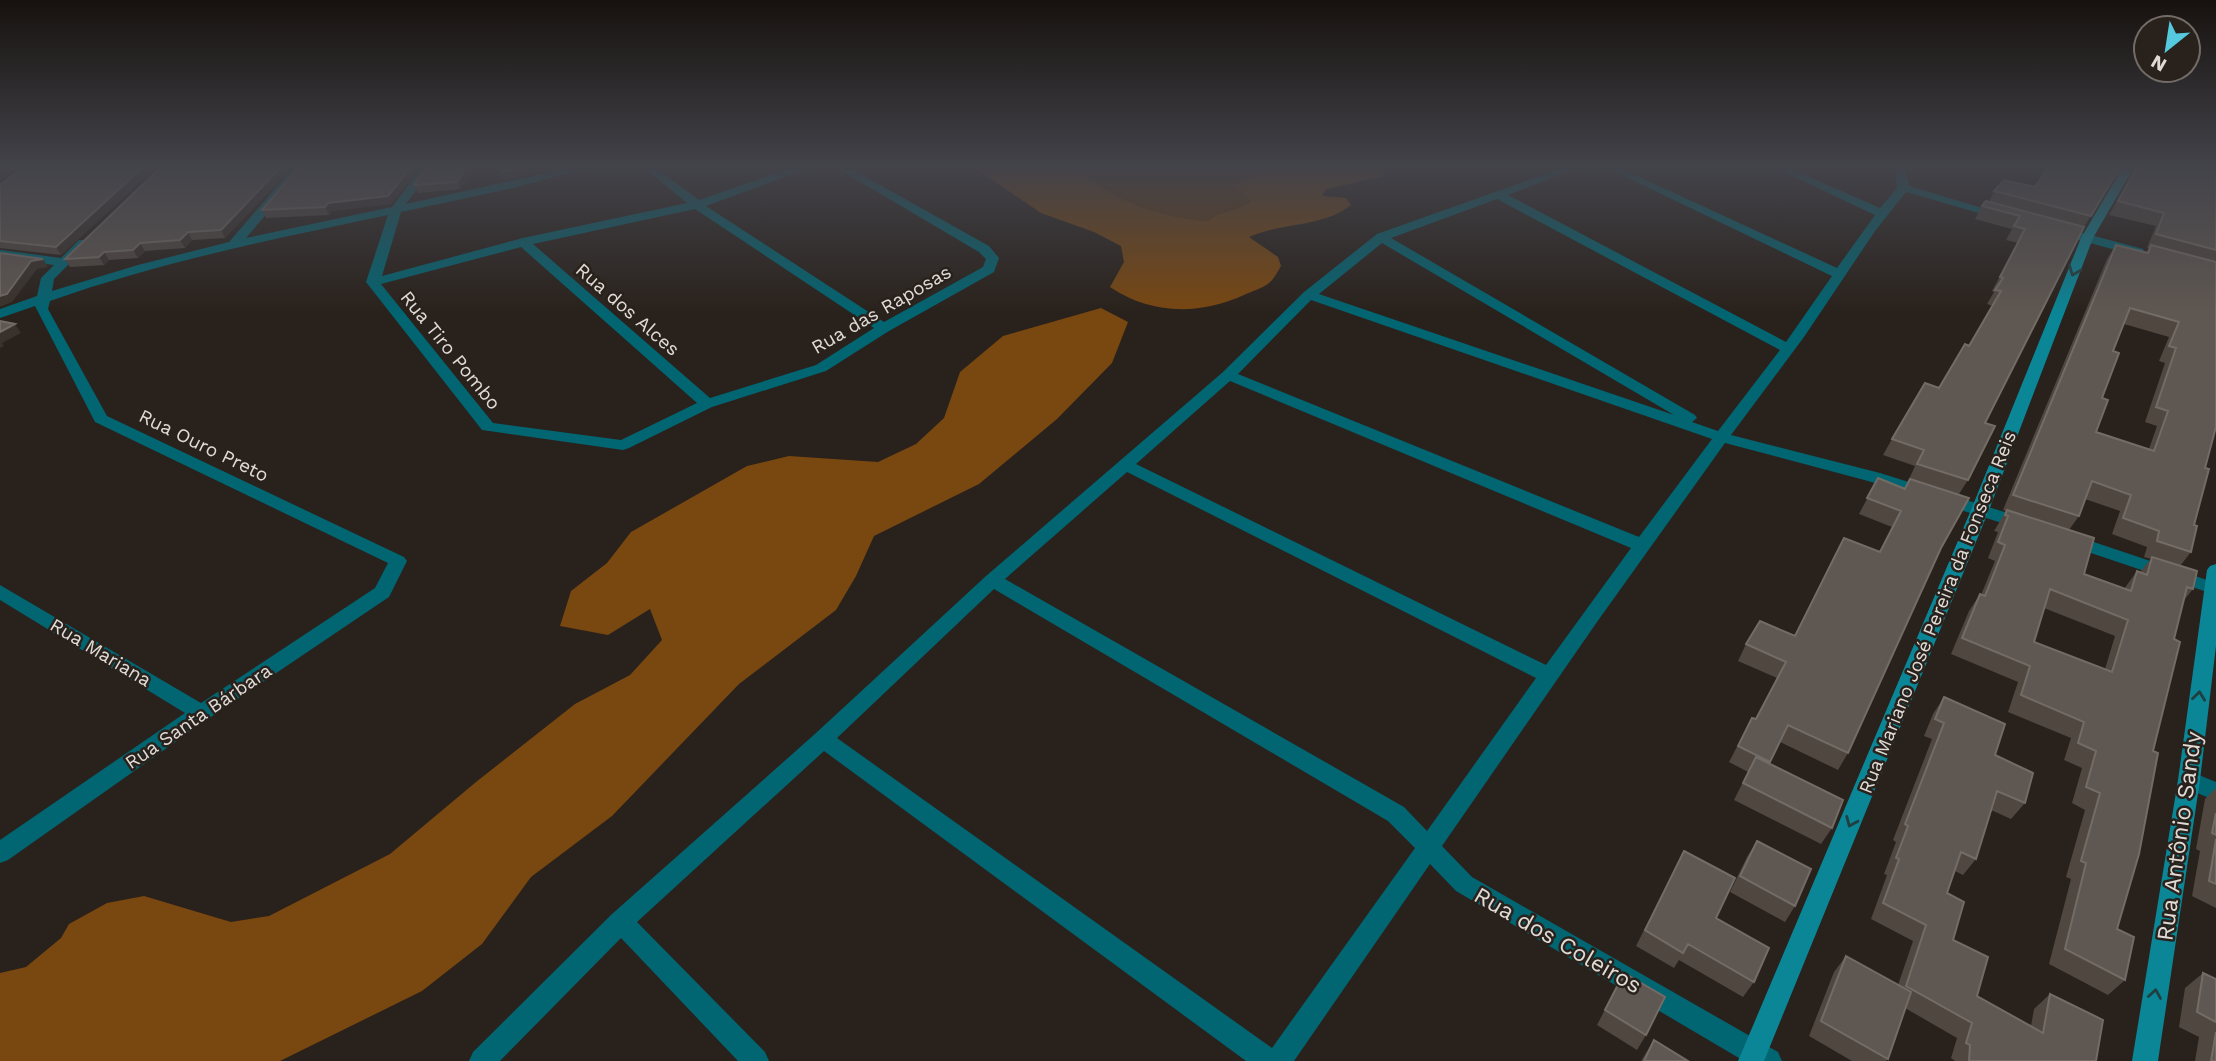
<svg xmlns="http://www.w3.org/2000/svg" width="2216" height="1061" font-family="'Work Sans',sans-serif">
<rect width="100%" height="100%" fill="#29211b"/>
<!-- green -->
<path fill="#663c11" d="M1077,167H1248L1247,169L1256,175L1252,201C1238,211 1220,209 1208,221C1165,219 1107,199 1077,167Z"/>
<!-- forest -->
<path fill="#794710" d="M973,167H1077C1107,199 1165,219 1208,221C1220,209 1238,212 1251,201L1235,186L1256,175L1246,169L1248,167H1385L1386,171L1380,177L1326,189L1322,196L1346,198L1351,205C1322,228 1281,222 1249,237L1278,257L1281,266C1278,271 1274,279 1269,283C1263,288 1252,291 1244,295C1200,315 1151,315 1110,287L1124,262L1121,246L1094,232L1041,213Z
M1101,308L1128,322L1112,363L1057,419L979,484L874,536L856,576L836,610L739,684L612,816L531,877L482,944L422,991L280,1061H0V973L26,967L61,938L69,924L107,903L144,896L231,922L269,916L390,854L476,782L575,704L630,675L662,640L650,609L608,635L560,626L571,591L607,563L631,532L747,466L789,456L878,462L916,444L944,418L960,372L1003,336Z"/>
<g fill="none" stroke-linecap="round" stroke-linejoin="round">
<!-- street -->
<path fill="#016572" fill-rule="evenodd" d="M294,167H306L246,238L392,207L422,167H433L406,204L574,167H592L513,188L401,212L382,276L523,238L687,203L643,167H655L699,200L793,167H808L807,169L706,206L884,322L983,267L986,259L979,252L835,167H848L989,246L999,258L994,272L889,331L826,371L712,407L629,448L623,450L482,430L366,282L388,215C274,239 160,262 50,301L48,309L107,416L404,557L407,561L389,597L208,719L8,860L0,863V840L185,713L0,600V585L201,703L375,588L388,563L95,422L35,306L0,318V309L37,296L41,278L54,265L0,258V250L61,258L79,240H87V246L54,279L52,291L138,265L229,242ZM695,209L874,328L816,365L710,398L533,244ZM521,247L697,403L621,440L493,423L381,284Z
M1565,167H1581L1508,195L1786,342L1832,276L1605,167H1618L1837,268L1875,215L1773,167H1787L1880,208L1897,188L1894,167H1905L1909,186L2009,216L2003,220L1906,192L1875,231L1804,337L1731,435L1880,473L2030,520L2033,524L2030,528H2018L1868,481L1725,443L1597,622L1442,846L1472,877L1778,1052L1782,1061H1744L1456,891L1430,864L1294,1061H1246L824,751L637,922L765,1052L769,1061H738L621,938L500,1061H469L473,1052L612,914L816,733L986,576L1223,372L1304,292L1377,234ZM1497,199L1780,350L1718,431L1692,422L1697,418L1695,415L1391,238ZM1382,243L1674,415L1319,294ZM1311,300L1712,439L1639,537L1238,374ZM1230,381L1631,548L1546,665L1136,464ZM1127,472L1536,678L1427,831L1404,807L1005,579ZM994,589L1388,821L1415,848L1272,1048L837,738Z
M2057,226L2143,249L2144,252L2138,256L2053,233V227Z
M2070,534L2216,583V595L2064,544L2061,540L2064,536Z
M2189,771L2216,782V801L2181,786L2178,780L2181,774Z"/>
<!-- secondary -->
<path fill="#0a8697" fill-rule="evenodd" d="M2123,167H2134L2093,238L1989,510L1764,1061H1738L1971,510L2081,238Z
M2216,564V646L2200,780L2158,1061H2132L2178,780L2207,570L2210,566Z"/>
</g>
<!-- wall -->
<path fill="#4f4740" fill-rule="evenodd" d="M24,167H156L61,255L0,248V185Z
M292,167L225,238L192,240L185,248L145,251L138,258L109,260L104,265L70,267L65,259Z
M299,167H420L391,204L331,211L329,215L266,218L262,210Z
M427,167H474L460,189L418,193L414,185Z
M496,167H526L528,174L504,180Z
M2120,167L2084,227L1985,423L1968,480L1959,494L1941,548L1848,753L1838,770L1780,742L1769,763L1832,828L1821,844L1734,800L1748,772L1729,762L1752,718L1756,719L1777,678L1738,661L1746,644L1795,636L1835,554L1880,552L1892,527L1859,514L1878,478L1905,488L1915,466L1883,455L1892,439L1939,388L1969,346L1993,306L1987,304L1994,292L1992,291L2018,243L2006,240L2012,229L1975,219L1982,206L1989,202L1994,191L2035,187Z
M2135,167H2216V410L2194,525L2191,552L2180,566L2193,589L2184,600L2174,639L2117,929L2125,980L2108,995L2049,964L2071,879L2066,877L2085,810L2072,803L2082,768L2064,760L2071,738L2008,712L2018,682L1951,654L1969,611L1980,594L1981,595L1995,561L1988,558L1998,532L1994,531L2006,511L2003,510L2107,259L2116,245L2146,253L2149,248H2147L2156,226L2109,215L2136,168ZM2124,324L2169,337L2159,361L2165,363L2145,422L2157,426L2149,449L2096,432L2102,398L2113,351ZM2085,499L2120,511L2112,534L2147,547L2144,557L2151,559L2140,572L2137,571L2124,589L2084,574L2069,530L2079,516ZM2044,608L2115,636L2105,669L2034,642Z
M1944,697L1995,755L2025,803L2011,819L1991,810L1976,859L1963,875L1955,871L1947,893L1953,940L1977,996L2031,1026L2034,1009L2050,994L2096,1061H1955L1951,1058L1957,1038L1905,1008L1888,1059L1886,1061H1852L1809,1036L1834,972L1846,956L1898,985L1913,941L1871,919L1887,875L1884,874L1896,842L1893,840L1932,739L1924,736L1933,714Z
M2216,788V908L2192,896L2200,851L2196,849L2205,799Z
M1757,841L1795,906L1785,922L1730,892L1747,857Z
M1684,851L1716,918L1754,982L1743,997L1679,960L1674,968L1636,946Z
M1624,973L1646,1035L1637,1050L1597,1025Z
M2203,973L2216,979V1061H2195L2199,1037L2179,1027L2185,988Z
M1654,1040L1688,1061H1641Z"/>
<!-- shaded-wall -->
<path fill="#39312b" d="M3,167H19L0,180V169Z
M143,167H156L61,255L56,247Z
M281,167H292L225,238L221,230Z
M411,167H420L391,204L331,211L329,215L325,207L328,203Z
M466,167H474L460,189L457,182Z
M526,167L528,174L504,180L502,172Z
M188,232L192,240L185,248L180,240Z
M140,243L145,251L138,258L133,250Z
M104,252L109,260L104,265L99,257Z
M43,259L48,267L37,269L12,302L0,307V296L31,261Z
M15,324L21,333L2,343L4,346L0,348V332Z"/>
<!-- building -->
<path fill="#5f5751" stroke="#736c66" stroke-width="2" fill-rule="evenodd" d="M24,167H143L56,247L0,241V185Z
M161,167H281L221,230L188,232L180,240L140,243L133,250L104,252L99,257L65,259Z
M299,167H411L388,196L328,203L325,207L262,210Z
M427,167H466L457,182L414,185Z
M498,167H526L502,172Z
M2049,167H2120L2091,216L1994,191L2004,180L2035,187Z
M2137,167H2216V250L2156,234L2164,213L2118,201Z
M1986,201L2084,227L1985,423L1995,426L1968,480L1917,464L1924,450L1892,439L1925,383L1939,388L1965,344L1969,346L2001,291L1995,290L2003,278L2000,277L2025,229L2014,226L2020,216L1982,206Z
M2116,245L2148,253L2151,245L2216,262V427L2205,468L2209,469L2194,525L2197,526L2191,552L2157,541L2159,531L2123,518L2131,495L2092,481L2079,516L2013,495ZM2130,308L2179,322L2169,346L2176,348L2156,407L2168,411L2154,451L2096,432L2108,400L2102,398L2119,353L2113,351Z
M0,253L43,259L31,261L7,294L0,296Z
M0,321L15,324L0,332Z
M1878,478L1905,489L1910,479L1969,498L1941,548L1848,753L1788,725L1770,762L1738,746L1752,718L1756,719L1786,662L1746,644L1760,621L1795,636L1844,538L1880,552L1901,511L1867,498Z
M2007,510L2094,538L2084,574L2131,591L2137,571L2147,575L2152,557L2197,571L2193,589L2187,587L2174,639L2180,642L2153,751L2158,753L2139,854L2117,929L2134,937L2125,980L2065,949L2086,863L2081,861L2100,793L2086,787L2096,751L2078,743L2084,722L2021,695L2030,666L1962,638L1980,594L1985,596L2005,545L1998,542L2008,516L2005,515ZM2050,589L2128,620L2112,672L2034,642Z
M1944,697L2005,724L1995,755L2033,773L2025,803L1997,791L1976,859L1961,852L1947,893L1964,902L1953,940L1988,957L1977,996L2043,1033L2050,994L2103,1020L2096,1061H1969L1970,1045L1966,1043L1972,1023L1906,986L1926,925L1883,903L1899,859L1896,858L1908,826L1905,824L1944,723L1935,719Z
M1756,757L1843,800L1832,828L1743,783Z
M2216,813V835L2212,833Z
M2216,839V884L2209,881Z
M1757,841L1811,869L1795,906L1740,876Z
M1684,851L1735,878L1716,918L1769,948L1754,982L1688,944L1683,953L1645,930Z
M1846,956L1911,992L1888,1059L1821,1021Z
M1624,973L1665,997L1646,1035L1605,1010Z
M2203,973L2216,979V1022L2197,1012Z
M2216,1032V1061H2211Z
M1654,1040L1688,1061H1644Z"/>
<!-- one-way arrows -->
<defs><path id="oneway-chevron" d="M-2-3.5L2.5 0L-2 3.5" fill="none" stroke-width="1.6" stroke-linecap="round" stroke-linejoin="round" transform="scale(1.75)"/></defs>
<g stroke="#203f40">
<use href="#oneway-chevron" transform="translate(2074 271) rotate(111)"/>
<use href="#oneway-chevron" transform="translate(2199 696) rotate(-83)"/>
<use href="#oneway-chevron" transform="translate(1851 822) rotate(113)"/>
<use href="#oneway-chevron" transform="translate(2155 994) rotate(-81)"/>
</g>
<!-- sky -->
<linearGradient id="sky" x2="0" y2="1"><stop stop-color="#17120f"/><stop offset="0.53" stop-color="#43434a"/><stop offset="1" stop-color="#43434a" stop-opacity="0"/></linearGradient>
<rect width="2216" height="315" fill="url(#sky)"/>
<g text-anchor="middle" stroke-width="5" stroke-linejoin="round" paint-order="stroke">
<!-- street labels -->
<g font-size="19" fill="#e0dbd7" stroke="#29211b">
<text transform="translate(628 309) rotate(41)" y="7">Rua dos Alces</text>
<text transform="translate(881 309) rotate(-30)" y="7">Rua das Raposas</text>
<text transform="translate(451 350) rotate(51)" y="7">Rua Tiro Pombo</text>
<text transform="translate(204 445) rotate(26)" y="7">Rua Ouro Preto</text>
<text transform="translate(1937 612) rotate(-68)" y="7">Rua Mariano José Pereira da Fonseca Reis</text>
<text transform="translate(101 652) rotate(31)" y="7">Rua Mariana</text>
<text transform="translate(198 716) rotate(-34)" y="7">Rua Santa Bárbara</text>
</g>
<!-- near-street labels -->
<g font-size="23" fill="#e0dbd7" stroke="#29211b">
<text transform="translate(2179 836) rotate(-82)" y="8">Rua Antônio Sandy</text>
<text transform="translate(1558 940) rotate(30)" y="8">Rua dos Coleiros</text>
</g>
</g>
<!-- north arrow -->
<g transform="translate(2167 49) rotate(210)"><circle r="33" fill="#29211b" stroke="#726b66" stroke-width="2"/>
<path d="M0-5L12 26L0 18L-12 26Z" fill="#55cade"/>
<text y="-10" font-size="19" font-weight="bold" text-anchor="middle" fill="#e0dbd7">N</text>
</g>
</svg>
